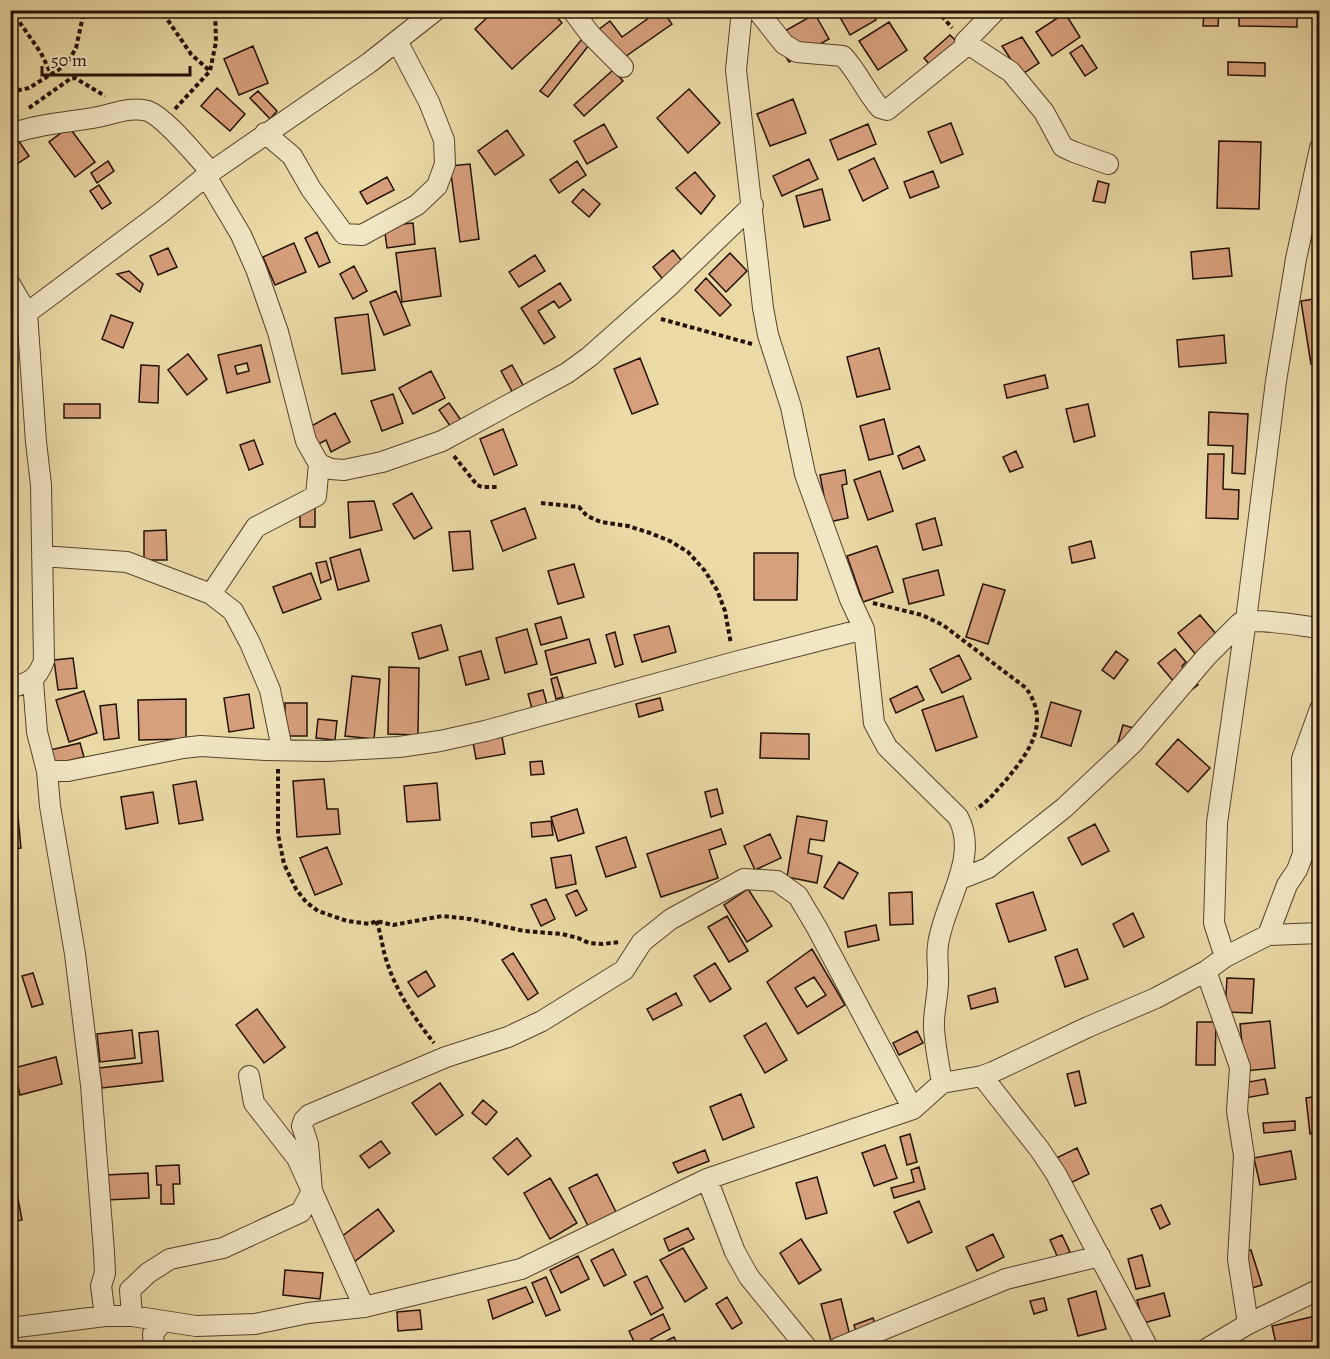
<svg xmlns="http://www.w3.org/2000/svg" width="1330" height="1359" font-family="Alegreya,serif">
<rect width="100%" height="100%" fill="#eadaa6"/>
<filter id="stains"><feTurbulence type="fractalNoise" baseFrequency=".00333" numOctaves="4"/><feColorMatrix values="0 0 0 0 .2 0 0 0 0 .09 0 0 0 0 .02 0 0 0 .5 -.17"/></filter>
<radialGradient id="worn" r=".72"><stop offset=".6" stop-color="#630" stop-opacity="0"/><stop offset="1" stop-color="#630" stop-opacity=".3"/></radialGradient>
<!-- building -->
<path fill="#d7a07c" stroke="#251004" stroke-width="1.5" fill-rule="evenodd" d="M495,10H551L562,23L512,69L475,29Z
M660,10H662L672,24L619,61L598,30L610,21L622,37Z
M836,10H871L876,20L850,35Z
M1204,10H1219L1218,26H1203Z
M1239,10H1297V27L1239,26Z
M1065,13L1080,37L1052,56L1036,32Z
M815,14L829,39L789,62L774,37Z
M889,22L907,50L878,70L859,41Z
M950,35L959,44L932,67L924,58Z
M1022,37L1039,63L1021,75L1002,46Z
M582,39L589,45L548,97L540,91Z
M1082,45L1097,68L1085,76L1070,53Z
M253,46L268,83L239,95L224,59Z
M1228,62L1265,63V76L1228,75Z
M613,70L623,81L584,116L574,105Z
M217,88L245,114L230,131L201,106Z
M689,89L720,123L688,153L657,118Z
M258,91L277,111L270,119L250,98Z
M793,99L806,133L770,146L757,114Z
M951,123L963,154L941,163L928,132Z
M604,124L617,147L587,164L574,141Z
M868,124L876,144L838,160L830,140Z
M69,127L95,162L75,177L49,142Z
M507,130L524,155L495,175L478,151Z
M16,137L29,156L11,168L10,150L14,148L10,141Z
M1219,141L1261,142L1259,209L1217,208Z
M874,158L888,188L863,201L849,170Z
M809,159L818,179L782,196L773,176Z
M108,161L114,171L97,183L91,173Z
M577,161L586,175L559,193L550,180Z
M470,164L479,239L460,242L450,166Z
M933,171L939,187L910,198L904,182Z
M695,172L715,196L701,214L676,188Z
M387,177L394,190L367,204L360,192Z
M1098,181L1109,184L1105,203L1093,201Z
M99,185L111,203L102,209L90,191Z
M583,189L600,204L589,217L572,202Z
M822,189L830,220L804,227L796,196Z
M413,223L415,244L387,248L384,226Z
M317,232L330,262L319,267L305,238Z
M294,243L306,272L275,285L263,257Z
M168,248L177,267L158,275L150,256Z
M435,248L441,296L402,302L396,253Z
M1229,248L1232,276L1193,279L1191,252Z
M673,250L685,265L665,282L653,267Z
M730,253L747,271L726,292L709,274Z
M535,255L545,271L519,287L509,272Z
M354,266L367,291L353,299L340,274Z
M129,271L143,284L140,292L117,274Z
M706,278L731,305L720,316L695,290Z
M560,283L571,300L559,308L554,301L538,311L555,337L544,344L521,308Z
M396,291L410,325L384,335L370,302Z
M1320,298V362L1311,364L1301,301Z
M368,314L375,370L342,374L335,318Z
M111,315L133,323L123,348L102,339Z
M1224,335L1226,363L1179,367L1177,340Z
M261,345L270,382L227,393L218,355ZM247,363L249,371L237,374L235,366Z
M879,348L890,389L857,397L847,357Z
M188,354L207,379L187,395L168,370Z
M640,358L658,404L632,414L614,369Z
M141,365L159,366L158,403L139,402Z
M512,365L524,387L513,393L501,371Z
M431,371L445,398L413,414L399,388Z
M1045,375L1048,388L1007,398L1004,385Z
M393,394L403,423L382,431L371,401Z
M449,403L463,423L453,430L439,410Z
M64,404H100V418H64Z
M1088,404L1095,436L1074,442L1066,409Z
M1209,412L1248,414L1245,474L1232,473L1233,446L1208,445Z
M335,413L350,442L331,452L326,440L313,447L304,430Z
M884,419L893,454L869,460L860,426Z
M503,429L517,465L494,475L480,439Z
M254,440L263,464L249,470L240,445Z
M919,446L925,460L903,469L898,456Z
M1016,451L1023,467L1010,472L1003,457Z
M1208,454H1224L1223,489L1239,490L1238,519L1206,518Z
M845,470L847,484L842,485L848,518L829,522L820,475Z
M880,471L893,511L868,520L854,480Z
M412,493L432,528L414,539L393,504Z
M374,501L382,530L350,538L348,502Z
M300,507H315V527H300Z
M525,508L536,538L503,551L491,521Z
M935,518L942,545L923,550L916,524Z
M166,530L167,560H144V531Z
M470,531L473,569L453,571L449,532Z
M1091,541L1095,558L1072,563L1069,547Z
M877,546L893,592L863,602L847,556Z
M360,549L369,581L338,590L330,558Z
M754,553H798L797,600H754Z
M326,561L331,579L321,583L316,563Z
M574,564L584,597L558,604L548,571Z
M938,570L944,595L909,604L903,579Z
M311,573L321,599L283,613L273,587Z
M983,584L1005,590L988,644L966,637Z
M1200,615L1228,648L1206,667L1178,633Z
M561,617L567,638L541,645L535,624Z
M441,625L448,650L419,659L412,633Z
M669,626L676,652L642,662L634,635Z
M527,629L537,664L505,673L496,638Z
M615,632L623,664L615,667L606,635Z
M589,639L596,663L551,675L545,651Z
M1175,649L1186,662L1182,666L1198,685L1185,695L1158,663Z
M481,651L489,679L466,685L459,657Z
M1116,651L1128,660L1114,679L1102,670Z
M959,655L971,679L942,693L930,669Z
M73,658L77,688L58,690L54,660Z
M389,667L419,668L418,735L388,734Z
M352,676L380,679L374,739L345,736Z
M557,677L563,697L556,699L551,679Z
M917,686L924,700L896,713L890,699Z
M543,690L548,708L533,712L528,694Z
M84,691L97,733L69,742L56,700Z
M249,694L254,728L229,732L224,698Z
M963,696L977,737L936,751L922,710Z
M660,698L663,710L639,717L636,704Z
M186,699V739L139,740L138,700Z
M1051,702L1081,711L1071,746L1041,737Z
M285,703H307V736H285Z
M116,704L119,738L104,740L100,706Z
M318,719L337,721L335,740L316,738Z
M1123,725L1144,731L1138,752L1117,746Z
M761,733L809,734V759L760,758Z
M502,737L505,754L476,759L473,742Z
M1178,739L1210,768L1188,792L1156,764Z
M80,743L84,757L49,765L46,751Z
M542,761L544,774L531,775L530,762Z
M324,779L327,809H338L340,834L297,837L293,781Z
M196,781L203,820L179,824L173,785Z
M437,783L440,820L407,822L404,786Z
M717,789L723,813L711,817L705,792Z
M153,792L158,823L126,829L121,797Z
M16,796L21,848L10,849V797Z
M577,809L584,833L558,841L551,817Z
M797,816L827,821L824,841L810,839L808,853L822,856L817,883L787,877Z
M551,821L553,835L532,837L531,823Z
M1095,824L1109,851L1082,865L1068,838Z
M721,829L726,844L709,850L718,878L661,897L647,854Z
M770,834L781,858L755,870L744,846Z
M626,837L636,867L606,877L596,847Z
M327,847L342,884L315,895L300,858Z
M571,855L576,884L556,888L551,858Z
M839,862L858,873L843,899L824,887Z
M748,889L772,926L747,942L724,905Z
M577,890L587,910L576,916L566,895Z
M912,892L913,924L890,925L889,893Z
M1033,892L1046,930L1009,942L996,904Z
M546,899L555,919L541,926L531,905Z
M1133,913L1144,937L1124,947L1113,924Z
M727,916L748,951L729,962L708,927Z
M876,925L879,940L848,947L845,932Z
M812,949L845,1005L798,1034L767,982ZM814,977L826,995L807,1007L795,988Z
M1077,949L1088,979L1065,987L1055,957Z
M513,953L538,993L528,1000L502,960Z
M715,963L731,989L710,1002L694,976Z
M426,971L435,986L418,997L408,982Z
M33,973L43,1004L32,1007L22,976Z
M1227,978L1254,979L1252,1013L1225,1012Z
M995,988L998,1002L971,1009L968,996Z
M676,993L682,1005L653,1020L647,1009Z
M257,1009L285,1047L264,1063L236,1025Z
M1270,1021L1275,1068L1245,1071L1240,1024Z
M1197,1022H1216L1215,1065H1196Z
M766,1023L787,1060L765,1073L744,1036Z
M132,1030L135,1058L100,1062L97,1034Z
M158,1031L163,1081L102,1088L99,1068L142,1063L139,1033Z
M917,1031L923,1043L899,1055L893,1043Z
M56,1057L62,1084L20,1095L14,1068Z
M1079,1071L1086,1103L1075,1106L1067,1074Z
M1265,1079L1268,1094L1245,1098L1243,1083Z
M440,1083L463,1115L436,1135L412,1103Z
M741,1094L754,1127L723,1140L710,1107Z
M1320,1096V1133L1310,1134L1306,1098Z
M483,1100L497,1112L486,1125L472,1113Z
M1295,1121V1130L1264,1133L1263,1123Z
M910,1134L917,1162L907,1165L900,1137Z
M517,1138L531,1156L508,1175L493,1158Z
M381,1141L390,1153L369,1168L360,1156Z
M885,1145L897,1178L874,1186L862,1153Z
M1077,1148L1089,1174L1060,1188L1048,1162Z
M705,1150L709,1161L678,1173L673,1163Z
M1291,1151L1296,1179L1260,1185L1254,1158Z
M179,1165L180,1184H173L174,1204H161V1185H157L156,1166Z
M919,1167L925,1189L894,1198L891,1188L914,1182L911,1170Z
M148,1173L149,1198L106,1200L105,1175Z
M597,1174L616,1212L588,1226L569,1188Z
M817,1177L827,1213L806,1219L796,1183Z
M550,1178L577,1223L550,1239L524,1193Z
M15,1183L22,1220L11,1222L10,1184Z
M919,1201L932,1232L908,1243L894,1212Z
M1161,1205L1170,1224L1160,1229L1151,1209Z
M378,1209L394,1231L354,1262L341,1237Z
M688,1228L694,1239L669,1251L664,1239Z
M993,1234L1004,1257L977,1271L966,1247Z
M1062,1235L1070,1252L1058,1258L1050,1240Z
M801,1239L821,1270L799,1284L780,1253Z
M683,1248L707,1288L685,1302L660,1260Z
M613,1249L626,1275L604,1286L591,1260Z
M1251,1250L1262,1285L1252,1288L1241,1253Z
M1142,1255L1150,1286L1136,1289L1128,1259Z
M578,1256L589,1279L561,1293L550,1270Z
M285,1270L323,1273L320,1299L283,1295Z
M647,1276L663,1308L651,1315L634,1282Z
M546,1277L560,1310L546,1316L532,1283Z
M526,1287L533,1302L493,1319L488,1300Z
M1096,1291L1106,1329L1078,1336L1068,1299Z
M1164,1293L1170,1316L1143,1323L1137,1300Z
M727,1297L742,1323L732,1329L716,1304Z
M1044,1298L1047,1310L1034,1314L1030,1301Z
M841,1299L850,1336L831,1341L821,1304Z
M420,1310L422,1329L398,1331L397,1312Z
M663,1314L670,1329L651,1339L654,1347L674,1337L679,1347L637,1348L629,1331Z
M1320,1315V1348H1277L1272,1326Z
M873,1318L878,1331L858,1338L854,1325Z
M362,1342L363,1348H341L340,1343Z"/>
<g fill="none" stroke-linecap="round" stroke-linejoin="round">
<defs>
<path id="street" d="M572,10L590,34L623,67
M742,10L736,70L763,308L768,335L791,407L805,474L850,599L864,629L874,723L887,747L958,817C980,858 943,904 938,945C936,957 939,970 938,982C938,997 933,1013 934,1028C935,1047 939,1065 942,1083
M757,10L784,44L797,52L843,56C858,72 866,92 880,108L887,110L965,47V42L996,10
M965,42L1011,72L1044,112L1063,147L1074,152L1108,164
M20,131C46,123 72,122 98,117C113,114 132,106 148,111C166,118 196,156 211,172
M265,133L292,156L311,189L344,234L362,235L417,205L437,186L445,164L444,140L429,102L397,41
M206,176L241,235L256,269L278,332L306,441L319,464L331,469L344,470L382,462L442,441L567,373L589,357L668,287L753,205
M10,284L27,313L10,318
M42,556L127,562L211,594L233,611L250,643L270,690L282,749
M211,594L256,527L316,496L319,464
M33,681L37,732L47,771L50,806L75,954L91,1085L104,1252L105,1273L101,1286L105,1316
M10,688C30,682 36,681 44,661L41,485L36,442L27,313L162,212L211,172L369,63L436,10
M47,771H68L183,748L201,746L265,750L326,751L399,747L440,741L485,731L735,662L864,629
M960,879L988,868L1064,808L1132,744L1206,657L1240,623C1253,617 1301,626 1320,628
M1268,935L1287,885L1297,870L1303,854L1302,759L1320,709
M1225,957L1214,923L1217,823L1246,620L1276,381L1296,259L1320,148
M1206,971L1240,1067L1237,1111L1244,1156L1238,1259L1248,1324
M982,1076L1040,1150L1056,1174L1148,1348
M707,1179L735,1252L749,1277L807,1348
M364,1307L312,1191L308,1144L302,1126L304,1120L309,1115L446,1057L508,1037L542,1021L624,970L642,942L671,919L744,879L777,881L798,896L817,928L913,1109
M132,1316L130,1290L148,1273L170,1259L223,1248L301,1212L312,1191L297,1158L254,1103L249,1076
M10,1328L105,1316H132L196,1326L255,1324L308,1313L364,1307L521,1269L707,1179L913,1109L942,1083L982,1076L993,1072L1088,1027L1156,998L1206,971L1225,957L1268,935L1320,933
M154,1348L153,1334L162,1322
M838,1348L1006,1279L1100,1256
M1208,1348L1248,1324L1320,1289"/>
</defs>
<!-- street casing -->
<use href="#street" stroke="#56422c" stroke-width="22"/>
<!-- path -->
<path stroke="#251004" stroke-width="4" stroke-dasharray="4.5 3" stroke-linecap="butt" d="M11,10L41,53L51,74
M157,10L165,16L191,54L210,71
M937,10L952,28
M10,92L29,88L66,65L76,48L83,16L82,10
M29,108L70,79L75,78L105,96
M175,109L210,71L216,42L215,10
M661,319L752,344
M454,456L477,485L482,487H499
M541,503L579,507L587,516L601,522L628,526L650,533L670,541L688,552L705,571L717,590L725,611L731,644
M873,603L922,615L943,625L1026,688C1051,723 1029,752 1006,780C996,791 988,802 976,809
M278,769V834L284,864L296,889L306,902L318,911L347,921L370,924L376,921L393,925L442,916L470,919L524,931L562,934L578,938L589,943L603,944L620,942
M376,921C382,935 382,949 387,962C396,991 415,1019 434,1043"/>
<!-- street -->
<use href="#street" stroke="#f1e7c5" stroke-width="20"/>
</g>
<!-- margin -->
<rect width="1330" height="1359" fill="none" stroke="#eadaa6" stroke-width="36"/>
<rect x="12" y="12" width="1306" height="1335" fill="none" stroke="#251004" stroke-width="3"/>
<rect x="18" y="18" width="1294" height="1323" fill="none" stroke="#251004" stroke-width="1.5"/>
<!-- scale -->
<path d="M42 66v9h148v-9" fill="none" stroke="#251004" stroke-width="3"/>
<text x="51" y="66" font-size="18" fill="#251004" stroke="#f1e7c5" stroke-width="4.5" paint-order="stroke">50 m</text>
<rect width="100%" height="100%" filter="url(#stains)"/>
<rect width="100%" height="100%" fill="url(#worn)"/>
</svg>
